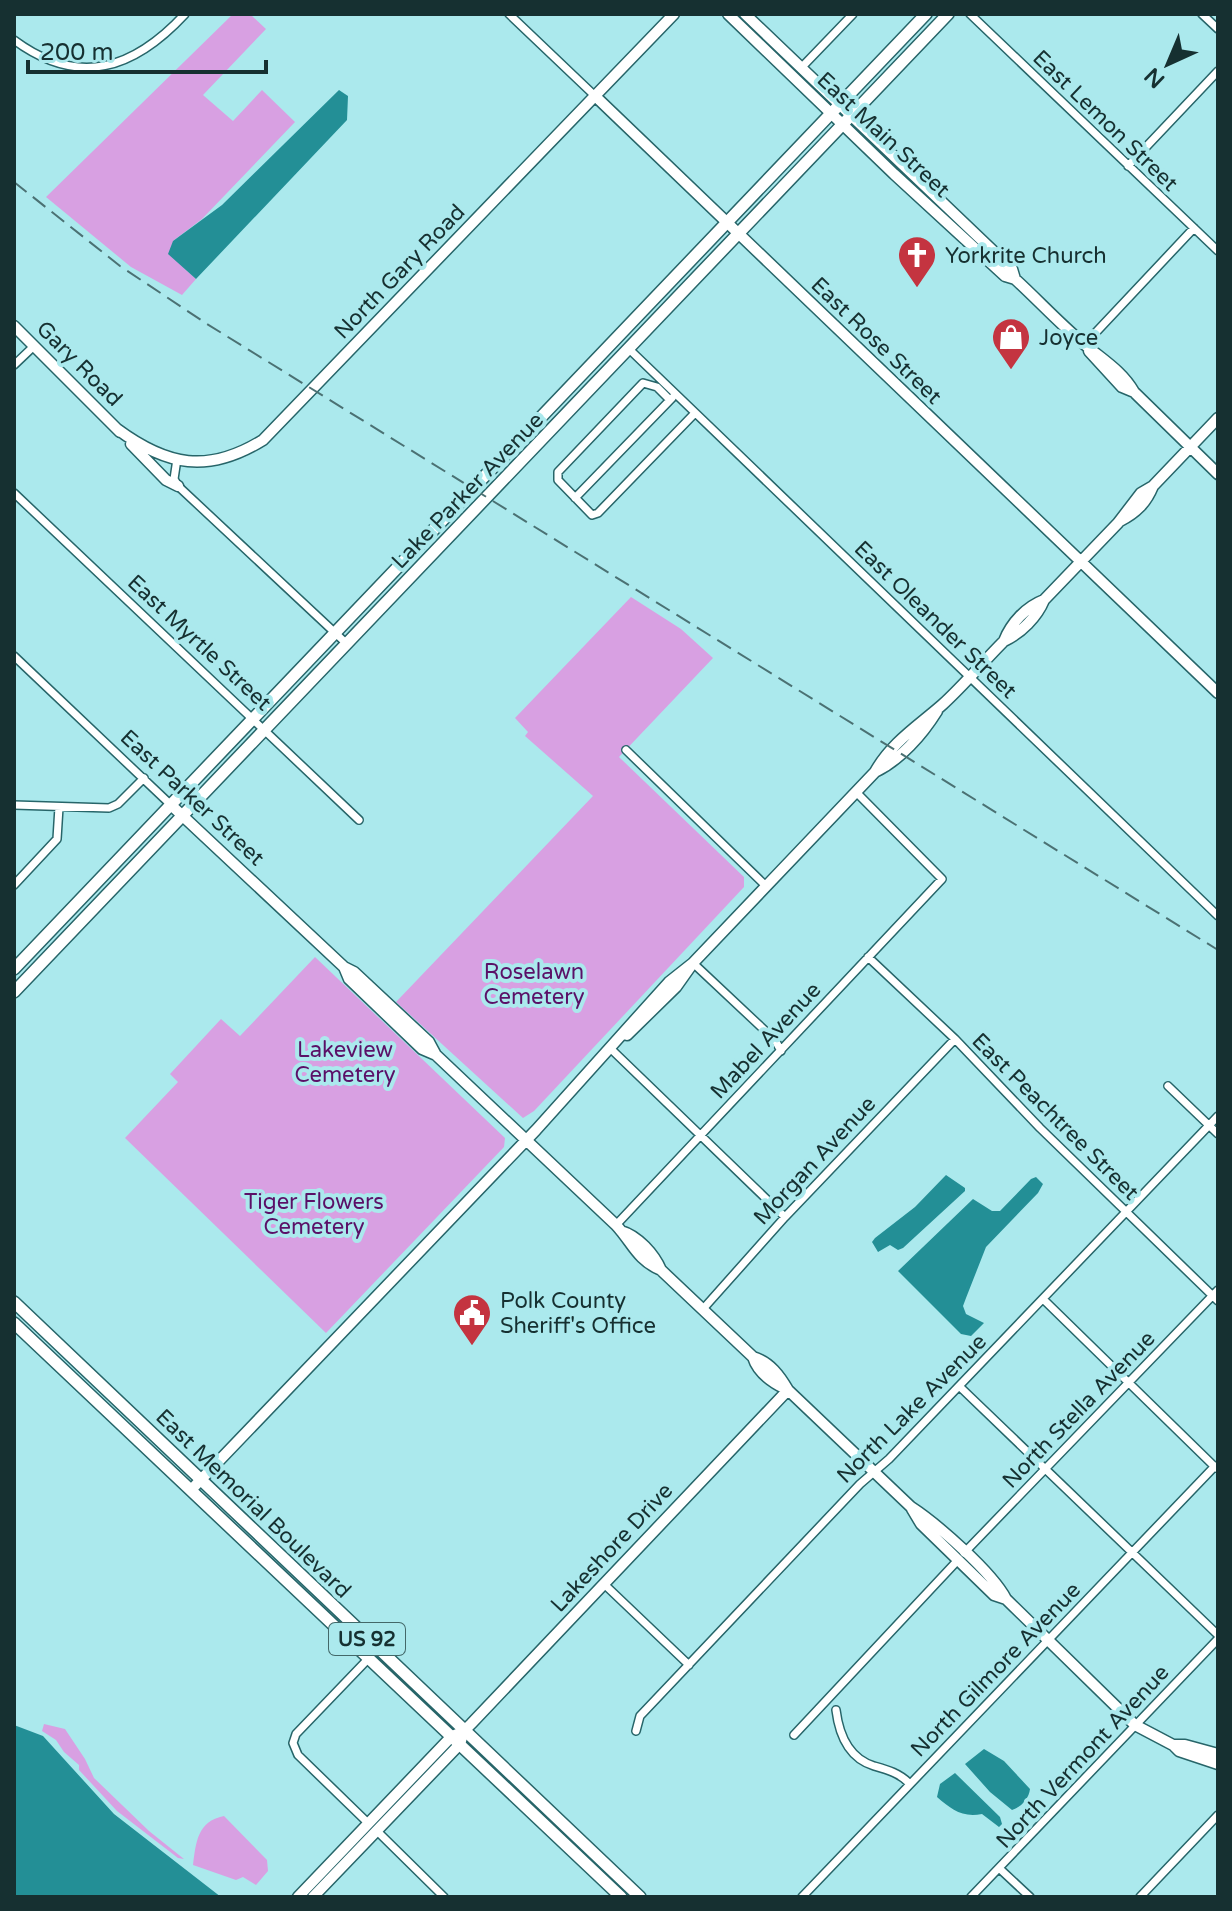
<svg xmlns="http://www.w3.org/2000/svg" width="1232" height="1911" font-family="'Varela Round',sans-serif">
<rect width="100%" height="100%" fill="#abe9ed"/>
<!-- green -->
<path fill="#d8a0e2" d="M233,14H250L266,29L203,95L233,121L262,90L295,122L202,219L173,241L184,268L196,279L182,295L131,267L46,197Z
M631,597L681,629L713,658L619,757L744,877V887L534,1111L523,1118L396,1002L593,796L525,736L528,732L515,718Z
M315,957L505,1138L504,1147L326,1333L125,1138L178,1082L170,1074L221,1019L240,1036Z
M44,1724L65,1729L85,1759L94,1778L149,1831L184,1859L178,1858L117,1811L79,1770V1765L64,1752L56,1740L42,1731Z
M224,1816L267,1860L268,1871L256,1885L243,1877L236,1880L193,1865C196,1843 197,1821 224,1816Z"/>
<!-- water -->
<path fill="#238f96" d="M339,90L348,96L347,120L196,279L168,254L173,241L222,205Z
M946,1175L965,1188V1191L903,1248L898,1250L890,1245L878,1252L872,1242L875,1238L915,1207Z
M1036,1177L1043,1184L1038,1193L986,1247L966,1298L963,1306L966,1314L984,1323L971,1336L961,1334L898,1271L973,1199L992,1211H1000L1031,1179Z
M14,1725L43,1736L114,1814L221,1897H14Z
M984,1749L1004,1761L1030,1789C1029,1799 1021,1807 1012,1810L990,1792L965,1764Z
M955,1773L1000,1817L1002,1824L999,1827L982,1814C962,1818 951,1809 937,1797L940,1784Z"/>
<g fill="none" stroke-linecap="round" stroke-linejoin="round">
<defs>
<path id="street" d="M509,14L594,95
M970,14L1218,251
M1202,14L1218,29
M14,40C79,88 134,69 185,14
M801,68L853,14
M1128,166L1218,71
M1084,345L1194,228
M629,349L1218,916
M14,365L34,346
M670,400L657,387L643,383L558,472V480L592,515L598,513L695,413
M177,459L174,479L178,486L347,644
M14,493L359,820
M575,498L672,398
M14,656L171,805
M626,750L766,886
M14,805L109,808L118,804L144,778
M14,885L57,839L59,807
M868,957L955,1039L1040,1128L1218,1301
M693,963L775,1040L781,1051
M611,1049L785,1217
M1168,1086L1218,1134
M616,1225L942,879L856,792
M1043,1299L1216,1468
M703,1309L785,1217L955,1039
M959,1386L1218,1635
M964,1553L1218,1290
M604,1584L689,1665
M836,1710C839,1734 848,1758 874,1766C888,1770 899,1773 909,1783
M636,1731L640,1716L860,1484L889,1459L1218,1116
M794,1735L958,1560
M368,1823L298,1755L293,1743L296,1734L369,1658
M377,1831L444,1897
M1000,1869L1030,1897
M802,1897L1215,1466
M971,1897L1218,1639
M1140,1897L1218,1815"/>
<path id="secondary" d="M728,14L894,174L1005,276L1015,279C1038,300 1060,324 1084,344C1103,360 1122,371 1134,392L1218,474
M745,14L1012,269L1015,279
M594,95L1218,693
M14,326L120,432
M1089,351L1122,387L1134,392
M117,429C167,466 208,474 263,440L674,14
M131,444L166,480L178,486
M1120,521C1136,513 1146,503 1153,486
M1004,641C1011,623 1026,607 1044,600L1118,523L1141,493L1153,486L1218,418
M875,772C900,760 922,735 937,711
M171,805L344,967L349,979L422,1049L436,1055
M344,967L354,972L429,1042L436,1055L616,1225C632,1242 637,1260 661,1270L753,1357C770,1362 780,1376 788,1390L911,1507C937,1524 992,1572 1006,1599L1135,1725L1173,1745L1179,1751L1218,1764
M627,1035L676,987L693,963L875,772C891,743 918,726 942,705C964,685 983,662 1004,641C1021,633 1037,617 1044,600
M621,1231C638,1236 654,1254 661,1270
M753,1357C758,1373 771,1382 786,1389
M191,1490L536,1130L669,982L693,963
M912,1509L921,1524L994,1595L1006,1599
M1173,1745H1185L1218,1754
M298,1897L452,1736L464,1731L471,1724L788,1390
M313,1897L460,1744L464,1731"/>
<path id="primary" d="M14,969L926,14
M14,992L948,14
M14,1302L640,1897
M14,1323L621,1897"/>
</defs>
<!-- street casing -->
<use href="#street" stroke="#276569" stroke-width="10"/>
<!-- secondary casing -->
<use href="#secondary" stroke="#276569" stroke-width="13"/>
<!-- primary casing -->
<use href="#primary" stroke="#276569" stroke-width="14"/>
<!-- street -->
<use href="#street" stroke="#fff" stroke-width="7"/>
<!-- secondary -->
<use href="#secondary" stroke="#fff" stroke-width="10"/>
<!-- primary -->
<use href="#primary" stroke="#fff" stroke-width="11"/>
<!-- rail -->
<path stroke="#4b7173" stroke-width="2" stroke-dasharray="16 8" stroke-linecap="butt" d="M14,182L120,266L207,324L1218,950"/>
</g>
<!-- icons -->
<defs>
<symbol id="church-pin" viewBox="-11 -11 22 30"><path d="M0 17L-7.5 6A9.5 9.5 0 1 1 7.5 6Z" fill="#c43440" stroke="#abe9ed"/><path d="M-1.2-6h2.4v3.5h3.3v2.4h-3.3V6h-2.4V-.1h-3.3v-2.4h3.3Z" fill="#fff"/></symbol>
<symbol id="shop-pin" viewBox="-11 -11 22 30"><path d="M0 17L-7.5 6A9.5 9.5 0 1 1 7.5 6Z" fill="#c43440" stroke="#abe9ed"/><path d="M-5-2.5h2.3a2.7 3.5 0 0 1 5.4 0H5L5.5 6h-11ZM-1.5-2.5h3a1.5 2.3 0 0 0-3 0Z" fill="#fff"/></symbol>
<symbol id="civic-pin" viewBox="-11 -11 22 30"><path d="M0 17L-7.5 6A9.5 9.5 0 1 1 7.5 6Z" fill="#c43440" stroke="#abe9ed"/><path d="M-.6-6.5H3V-4.5H.6V-3L4-1V1h2V6H-6V1h2V-1L-.6-3ZM-1.2 2.5V6h2.4V2.5Z" fill="#fff"/></symbol>
</defs>
<g fill-rule="evenodd">
<use href="#church-pin" x="895" y="233" width="44" height="60"/>
<use href="#shop-pin" x="989" y="315" width="44" height="60"/>
<use href="#civic-pin" x="450" y="1291" width="44" height="60"/>
</g>
<g text-anchor="middle" stroke-width="8" stroke-linejoin="round" paint-order="stroke">
<!-- shield labels -->
<rect fill="#abe9ed" stroke="#436869" stroke-width="2" x="329" y="1623" width="76" height="32" rx="6"/>
<g font-size="20" font-weight="bold" fill="#163031">
<text x="367" y="1646">US 92</text>
</g>
<!-- street labels -->
<g font-size="22" fill="#163031" stroke="#abe9ed">
<text transform="translate(1106 120) rotate(44)" y="8">East Lemon Street</text>
<text transform="translate(884 134) rotate(43)" y="8">East Main Street</text>
<text transform="translate(399 271) rotate(-46)" y="8">North Gary Road</text>
<text transform="translate(877 340) rotate(44)" y="8">East Rose Street</text>
<text transform="translate(80 363) rotate(45)" y="8">Gary Road</text>
<text transform="translate(467 490) rotate(-46)" y="8">Lake Parker Avenue</text>
<text transform="translate(936 619) rotate(44)" y="8">East Oleander Street</text>
<text transform="translate(200 642) rotate(43)" y="8">East Myrtle Street</text>
<text transform="translate(193 797) rotate(43)" y="8">East Parker Street</text>
<text transform="translate(765 1040) rotate(-47)" y="8">Mabel Avenue</text>
<text transform="translate(1056 1116) rotate(45)" y="8">East Peachtree Street</text>
<text transform="translate(814 1160) rotate(-47)" y="8">Morgan Avenue</text>
<text transform="translate(911 1408) rotate(-45)" y="8">North Lake Avenue</text>
<text transform="translate(1078 1409) rotate(-46)" y="8">North Stella Avenue</text>
<text transform="translate(254 1503) rotate(44)" y="8">East Memorial Boulevard</text>
<text transform="translate(611 1547) rotate(-47)" y="8">Lakeshore Drive</text>
<text transform="translate(995 1669) rotate(-46)" y="8">North Gilmore Avenue</text>
<text transform="translate(1082 1756) rotate(-47)" y="8">North Vermont Avenue</text>
</g>
<!-- poi labels -->
<g font-size="22" fill="#163031" stroke="#abe9ed" text-anchor="start">
<text x="945" y="263">Yorkrite Church</text>
<text x="1039" y="345">Joyce</text>
<text x="500" y="1308">Polk County<tspan x="500" dy="25">Sheriff's Office</tspan></text>
</g>
<!-- park labels -->
<g font-size="22" fill="#5a1067" stroke="#abe9ed">
<text x="534" y="979">Roselawn<tspan x="534" dy="25">Cemetery</tspan></text>
<text x="345" y="1057">Lakeview<tspan x="345" dy="25">Cemetery</tspan></text>
<text x="314" y="1209">Tiger Flowers<tspan x="314" dy="25">Cemetery</tspan></text>
</g>
</g>
<!-- border -->
<rect width="1232" height="1911" fill="none" stroke="#163031" stroke-width="32"/>
<!-- north arrow -->
<g transform="translate(1168 64) rotate(224)" stroke="#abe9ed" stroke-width="6" paint-order="stroke">
<path d="M0-6L14 30L0 20L-14 30Z" fill="#163031"/>
<text y="-12" font-size="22" font-weight="bold" text-anchor="middle" fill="#163031">N</text>
</g>
<!-- scale -->
<path d="M28 60v12h238v-12" fill="none" stroke="#163031" stroke-width="4"/>
<text x="40" y="60" font-size="24" fill="#163031" stroke="#abe9ed" stroke-width="6" paint-order="stroke">200 m</text>
</svg>
